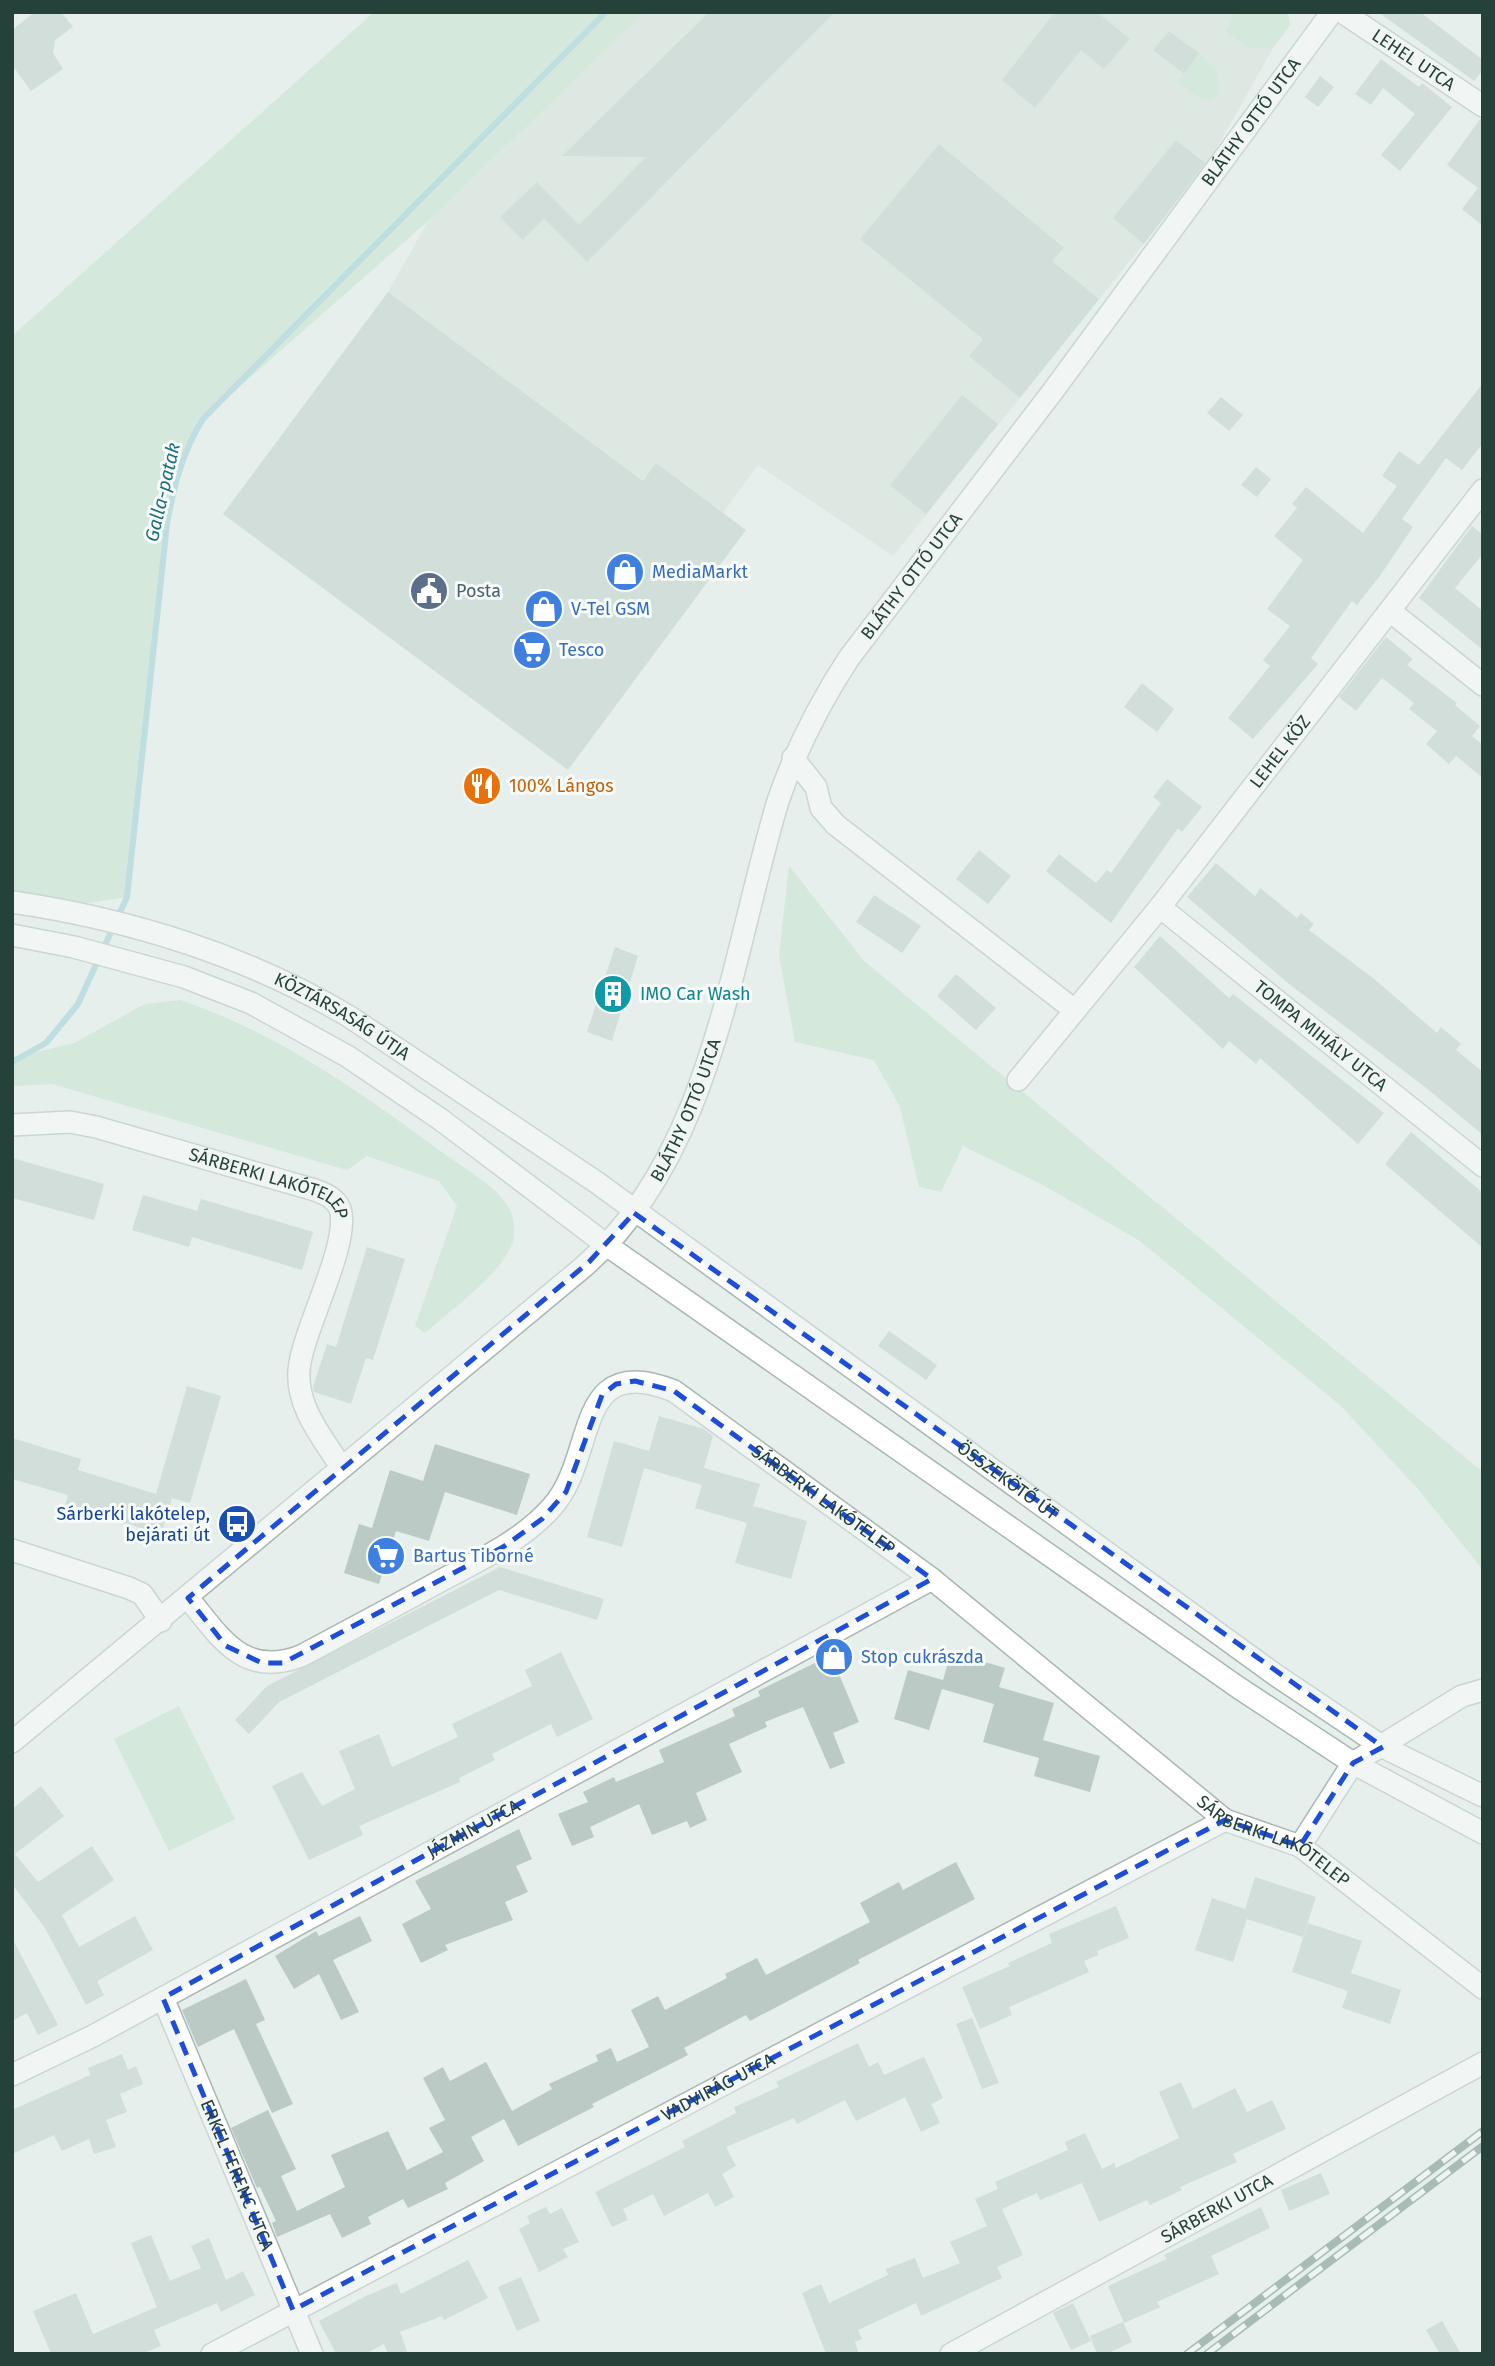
<svg xmlns="http://www.w3.org/2000/svg" width="1495" height="2366" font-family="'Fira Sans',sans-serif">
<rect width="100%" height="100%" fill="#e6efeb"/>
<!-- built -->
<path fill="#d4dfda" d="M645,12H1273L1290,25L1273,48L1207,165L893,556L758,465L723,513L643,481L388,292L428,221Z"/>
<!-- green -->
<path fill="#bfe0c8" d="M374,12H645L428,221L203,419L176,473L167,524L127,897L56,908L12,902V336Z
M1235,12H1288L1290,25L1273,48H1249L1226,32Z
M1199,53C1215,66 1223,77 1216,97L1209,101L1199,98L1177,82Z
M789,866L865,962L1483,1472V1570L1419,1490L1341,1406L1140,1241L1041,1184L963,1146L941,1192L919,1187L900,1107L874,1060L795,1042L779,955Z
M180,1000C277,1032 364,1095 446,1155C468,1171 497,1186 510,1210C514,1216 515,1234 513,1241C503,1274 450,1310 425,1333L415,1326L457,1206L439,1181L367,1156L347,1170L52,1084L12,1086V1058L74,1043L145,1004Z
M179,1706L235,1819L169,1851L114,1739Z"/>
<g fill="none" stroke-linecap="round" stroke-linejoin="round">
<!-- stream -->
<path stroke="#8ec9d4" stroke-width="6" d="M12,1062L46,1043L78,1004L127,897L167,524C174,485 182,453 203,419L606,12"/>
</g>
<!-- building -->
<path fill="#bbcac4" d="M35,12H61L73,27L55,40L53,53L63,69L31,91L13,66L12,30Z
M709,12H835L587,262L544,219L523,240L500,217L537,182L579,225L646,157L562,156Z
M1055,12H1097L1130,39L1104,69L1081,50L1035,108L1002,80Z
M1378,12H1420L1483,60V70L1474,81Z
M1169,31L1199,53L1184,74L1153,50Z
M1381,59L1419,87L1422,83L1452,107L1400,171L1381,155L1415,114L1383,88L1371,105L1355,94Z
M1320,76L1334,87L1318,107L1305,97Z
M1480,119H1483V226L1462,209L1478,188L1447,165Z
M1176,140L1205,163L1144,244L1113,218Z
M939,144L1064,248L1052,261L1099,299L1020,398L969,356L983,339L860,239Z
M388,292L643,481L656,463L746,530L568,770L223,514Z
M1483,383V443L1462,470L1446,458L1402,519L1413,527L1379,577L1357,605L1352,601L1311,658L1318,664L1253,739L1228,718L1270,666L1263,660L1290,626L1267,609L1303,560L1274,536L1297,508L1292,504L1306,487L1363,533L1397,486L1382,476L1399,451L1419,465Z
M962,395L998,424L926,514L890,485Z
M1221,397L1243,415L1229,431L1207,413Z
M1256,467L1271,479L1257,497L1241,485Z
M1472,526L1483,535V554L1455,588L1483,611V650L1419,598Z
M1386,637L1413,659L1407,665L1457,703L1455,705L1480,726L1472,736L1483,745V778L1456,756L1449,764L1426,744L1437,731L1409,709L1414,703L1382,678L1356,711L1339,697Z
M1142,683L1174,709L1157,732L1124,707Z
M1167,779L1202,807L1182,832L1178,828L1111,923L1046,871L1059,854L1096,883L1107,870L1111,873L1161,803L1153,797Z
M979,850L1011,876L988,904L956,879Z
M1216,863L1255,896L1260,888L1297,918L1301,913L1314,924L1309,930L1373,978L1437,1033L1441,1027L1461,1044L1456,1050L1483,1072V1135L1425,1087L1289,984L1187,897Z
M874,895L921,926L902,953L856,922Z
M1160,936L1229,998L1233,994L1384,1113L1358,1144L1260,1058L1256,1064L1229,1041L1223,1049L1134,967Z
M615,947L638,956L612,1041L587,1032Z
M956,974L996,1008L976,1030L937,996Z
M1411,1132L1483,1193V1248L1385,1164Z
M12,1158L104,1184L94,1220L12,1198Z
M143,1195L197,1211L201,1199L313,1232L302,1270L192,1237L189,1247L132,1230Z
M367,1247L405,1259L373,1360L366,1358L351,1404L314,1392L313,1387L327,1344L336,1347Z
M889,1331L937,1365L926,1380L878,1346Z
M187,1386L221,1396L190,1503L172,1498L161,1534L65,1505L68,1495L12,1479V1438L81,1459L78,1470L156,1494Z
M659,1416L704,1429L713,1436L704,1468L760,1484L753,1506L807,1521L791,1579L735,1563L747,1523L695,1508L702,1485L644,1468L622,1547L587,1537L614,1441L649,1451Z
M435,1444L530,1474L517,1515L445,1492L429,1541L396,1531L379,1584L344,1573L359,1524L372,1528L390,1470L423,1481Z
M500,1567L604,1599L597,1620L499,1590L279,1702L249,1734L235,1720L267,1686Z
M561,1652L593,1719L557,1737L551,1724L492,1754L495,1760L459,1778L460,1782L359,1826L363,1835L309,1860L272,1786L302,1772L322,1806L355,1789L339,1751L379,1734L392,1767L458,1737L452,1724L532,1686L525,1670Z
M951,1652L1005,1668L999,1687L1054,1703L1043,1740L1100,1756L1090,1792L1034,1776L1039,1758L983,1742L994,1704L942,1689L929,1730L894,1719L908,1670L943,1680Z
M831,1655L859,1722L833,1733L845,1763L830,1769L803,1707L765,1722L767,1727L729,1744L742,1772L696,1793L707,1820L690,1828L687,1821L652,1835L639,1804L590,1827L594,1837L572,1846L558,1814L588,1802L583,1792L614,1777L616,1782L664,1762L659,1750L735,1716L732,1709L760,1696L758,1691Z
M41,1786L64,1816L15,1854L38,1882L92,1846L114,1880L62,1915L79,1947L135,1916L153,1950L97,1981L104,1995L86,2005L45,1928L12,1884V1809Z
M519,1829L532,1859L516,1866L528,1892L505,1902L513,1920L445,1945L448,1950L421,1963L402,1924L431,1909L415,1881Z
M956,1862L975,1899L858,1960L860,1963L750,2021L746,2015L684,2048L688,2055L592,2104L594,2107L518,2146L504,2119L471,2137L484,2161L445,2183L448,2189L408,2208L403,2199L368,2217L371,2224L342,2238L330,2214L277,2237L272,2223L276,2221L260,2187L257,2188L231,2128L268,2110L296,2169L281,2176L297,2211L345,2187L331,2155L388,2131L407,2170L443,2152L429,2128L445,2120L423,2078L443,2067L450,2081L486,2062L512,2111L552,2089L549,2084L598,2061L596,2055L611,2048L617,2062L649,2047L631,2010L658,1996L665,2010L727,1978L725,1974L757,1958L766,1975L870,1922L860,1903L899,1882L903,1890Z
M1255,1877L1316,1897L1303,1937L1247,1919L1233,1962L1195,1950L1212,1898L1245,1909Z
M1116,1906L1129,1938L1097,1951L1098,1955L1084,1961L1089,1972L1009,2007L1012,2015L980,2029L962,1987L1010,1966L1008,1963L1052,1943L1049,1934Z
M360,1916L372,1941L333,1960L359,2012L341,2020L319,1974L294,1989L275,1956L316,1931L319,1936Z
M1308,1923L1362,1941L1351,1973L1401,1990L1390,2024L1342,2008L1348,1991L1292,1972Z
M12,1938L58,2025L38,2035L27,2013L12,2021Z
M246,1979L265,2020L256,2024L293,2104L272,2113L234,2029L198,2047L182,2010Z
M972,2018L999,2083L982,2089L956,2024Z
M858,2043L869,2067L878,2062L884,2075L924,2057L943,2098L931,2104L940,2123L921,2132L905,2097L856,2121L845,2100L797,2124L794,2118L726,2147L736,2166L722,2174L734,2197L715,2207L708,2193L664,2216L653,2194L623,2209L628,2220L612,2227L595,2192L685,2147L682,2141L736,2113L734,2107L779,2087L776,2082Z
M122,2054L128,2070L136,2066L143,2084L120,2094L127,2112L106,2120L116,2147L94,2154L89,2139L62,2151L54,2135L12,2154V2110L90,2075L88,2068Z
M1181,2082L1193,2109L1235,2088L1247,2112L1272,2100L1286,2129L1233,2154L1237,2162L1180,2187L1182,2190L1150,2205L1147,2200L1099,2222L1082,2183L1040,2200L1037,2193L1002,2209L1023,2255L997,2267L1002,2278L921,2316L916,2303L858,2330L862,2339L855,2342L859,2354H826L802,2293L821,2284L829,2303L888,2275L886,2269L915,2258L923,2278L960,2263L950,2242L987,2226L975,2199L998,2189L995,2182L1068,2150L1065,2142L1085,2133L1102,2169L1114,2163L1116,2168L1179,2138L1159,2092Z
M1321,2173L1330,2194L1289,2211L1281,2190Z
M546,2207L550,2214L562,2208L579,2242L563,2249L568,2257L539,2272L519,2229L530,2223L527,2216Z
M1261,2207L1270,2228L1211,2256L1219,2274L1157,2302L1160,2307L1124,2323L1108,2286L1167,2259L1164,2255Z
M151,2235L170,2281L201,2268L191,2246L209,2238L226,2280L243,2271L255,2295L221,2312L217,2303L154,2330L161,2346L141,2354H51L33,2311L76,2293L93,2334L157,2307L131,2243Z
M468,2260L488,2298L444,2320L442,2316L400,2332L408,2354H388L384,2344L365,2354H336L319,2321L366,2296L397,2283L401,2294Z
M521,2277L540,2321L517,2331L498,2287Z
M1073,2303L1091,2341L1071,2350L1053,2313Z
M1442,2321L1461,2354H1440L1426,2330Z
M1123,2322L1132,2342L1106,2354H1097L1090,2336Z"/>
<g fill="none" stroke-linecap="round" stroke-linejoin="round">
<defs>
<g id="minor">
<path id="s1" d="M1342,12L1483,106"/>
<path d="M1390,611L1483,685"/>
<path d="M793,758L816,787L821,808L836,825L1073,1009"/>
<path id="s2" d="M1160,907L1483,1166"/>
<path id="s3" d="M1018,1080L1160,907L1483,490"/>
<path id="s4" d="M12,1125L70,1122L96,1127L315,1190C325,1194 336,1198 340,1209C351,1243 302,1331 299,1370C296,1407 323,1438 341,1467"/>
<path d="M12,1550L129,1588L142,1594L161,1621"/>
<path id="s5" d="M188,1598C221,1638 243,1678 301,1656C348,1631 395,1606 442,1580C480,1560 523,1540 552,1507C598,1456 572,1350 674,1391L932,1579L1225,1820L1300,1846L1483,1988"/>
<path id="s6" d="M12,1742L581,1269C712,1158 731,957 778,801C796,749 819,704 849,658L1053,391L1332,12"/>
<path d="M1300,1846L1353,1763L1462,1696L1483,1690"/>
<path id="s7" d="M163,1998L312,2354"/>
<path id="s8" d="M12,2075L93,2036L932,1579"/>
<path id="s9" d="M212,2354L1225,1820"/>
<path id="s10" d="M951,2354L1483,2063"/>
</g>
<g id="tertiary">
<path id="s11" d="M12,902C130,919 248,956 350,1017L596,1182L1277,1676L1383,1747L1483,1796"/>
<path d="M12,935L74,947L184,977L251,1003L347,1056L440,1119L608,1246L1239,1688L1353,1763L1483,1833"/>
</g>
</defs>
<!-- minor casing -->
<use href="#minor" stroke="#a8b8b2" stroke-width="24"/>
<!-- tertiary casing -->
<use href="#tertiary" stroke="#a8b8b2" stroke-width="24"/>
<!-- minor -->
<use href="#minor" stroke="#fff" stroke-width="21"/>
<!-- tertiary -->
<use href="#tertiary" stroke="#fff" stroke-width="21"/>
<defs>
<path id="rail" d="M1187,2354L1483,2131
M1207,2354L1483,2146"/>
</defs>
<!-- rail casing -->
<use href="#rail" stroke="#5f7d75" stroke-width="8"/>
<!-- rail -->
<use href="#rail" stroke="#f7fbf9" stroke-width="5" stroke-dasharray="16" stroke-linecap="butt"/>
</g>
<!-- marked area -->
<path d="M0 0H1495V2366H0ZM634,1213L1383,1747L1353,1763L1300,1846L1225,1820L293,2310L163,1998L932,1579L674,1391L635,1381L616,1384L602,1395L566,1492L542,1519L503,1547L283,1663H262L226,1646L188,1598L589,1262Z" fill="#e6efeb" fill-opacity=".55" fill-rule="evenodd"/>
<path fill="none" stroke="#1d4ed8" stroke-width="5" stroke-dasharray="14 9" stroke-linejoin="round" d="M634,1213L1383,1747L1353,1763L1300,1846L1225,1820L293,2310L163,1998L932,1579L674,1391L635,1381L616,1384L602,1395L566,1492L542,1519L503,1547L283,1663H262L226,1646L188,1598L589,1262Z"/>
<!-- icons -->
<defs>
<symbol id="shop-disc" viewBox="-11 -11 22 22"><circle r="9.5" fill="#3f7fe0" stroke="#f7fbf9"/><path d="M-5-2.5h2.3a2.7 3.5 0 0 1 5.4 0H5L5.5 6h-11ZM-1.5-2.5h3a1.5 2.3 0 0 0-3 0Z" fill="#fff"/></symbol>
<symbol id="civic-disc" viewBox="-11 -11 22 22"><circle r="9.5" fill="#5c6f8a" stroke="#f7fbf9"/><path d="M-.6-6.5H3V-4.5H.6V-3L4-1V1h2V6H-6V1h2V-1L-.6-3ZM-1.2 2.5V6h2.4V2.5Z" fill="#fff"/></symbol>
<symbol id="supermarket-disc" viewBox="-11 -11 22 22"><circle r="9.5" fill="#3f7fe0" stroke="#f7fbf9"/><path d="M-6-5.5h2.5l.6 2H6L4.5 2H-2.5L-4.4-4H-6ZM-1.5 3.2a1.3 1.3 0 1 0 .1 0ZM3 3.2a1.3 1.3 0 1 0 .1 0Z" fill="#fff"/></symbol>
<symbol id="restaurant-disc" viewBox="-11 -11 22 22"><circle r="9.5" fill="#e8710a" stroke="#f7fbf9"/><path d="M-5-6h1v4h1v-4h1v4h1v-4h1v5L-1.5 .5V6h-2V.5L-5-1ZM5-6V6H3V1.5H1.5Q1.5-4 5-6Z" fill="#fff"/></symbol>
<symbol id="building-disc" viewBox="-11 -11 22 22"><circle r="9.5" fill="#0f9aa8" stroke="#f7fbf9"/><path d="M-4-6H4V6H1V3H-1V6H-4ZM-2.5-4.3h1.7v1.8h-1.7ZM.8-4.3h1.7v1.8H.8ZM-2.5-1h1.7V.8h-1.7ZM.8-1h1.7V.8H.8Z" fill="#fff"/></symbol>
<symbol id="bus-disc" viewBox="-11 -11 22 22"><circle r="9.5" fill="#1a4fb4" stroke="#f7fbf9"/><path d="M-5-6H5V4H4V6H2V4H-2V6H-4V4H-5ZM-3.5-4V0h7V-4ZM-3.5 1.2v1.5H-2V1.2ZM2 1.2v1.5H3.5V1.2Z" fill="#fff"/></symbol>
</defs>
<g fill-rule="evenodd">
<use href="#shop-disc" x="603" y="550" width="44" height="44"/>
<use href="#civic-disc" x="407" y="569" width="44" height="44"/>
<use href="#shop-disc" x="522" y="587" width="44" height="44"/>
<use href="#supermarket-disc" x="510" y="628" width="44" height="44"/>
<use href="#restaurant-disc" x="460" y="764" width="44" height="44"/>
<use href="#building-disc" x="591" y="972" width="44" height="44"/>
<use href="#bus-disc" x="215" y="1502" width="44" height="44"/>
<use href="#supermarket-disc" x="364" y="1534" width="44" height="44"/>
<use href="#shop-disc" x="812" y="1635" width="44" height="44"/>
</g>
<g text-anchor="middle" stroke-width="6" stroke-linejoin="round" paint-order="stroke">
<!-- street labels -->
<g font-size="18" fill="#24423a" stroke="#f7fbf9">
<text dy="6" stroke="none"><textPath href="#s1" startOffset="86">LEHEL UTCA</textPath></text>
<text dy="6" stroke="none"><textPath href="#s6" startOffset="2086">BLÁTHY OTTÓ UTCA</textPath></text>
<text dy="6" stroke="none"><textPath href="#s6" startOffset="1519">BLÁTHY OTTÓ UTCA</textPath></text>
<text dy="6" stroke="none"><textPath href="#s3" startOffset="420">LEHEL KÖZ</textPath></text>
<text dy="6" stroke="none"><textPath href="#s11" startOffset="352">KÖZTÁRSASÁG ÚTJA</textPath></text>
<text dy="6" stroke="none"><textPath href="#s2" startOffset="206">TOMPA MIHÁLY UTCA</textPath></text>
<text dy="6" stroke="none"><textPath href="#s6" startOffset="933">BLÁTHY OTTÓ UTCA</textPath></text>
<text dy="6" stroke="none"><textPath href="#s4" startOffset="268">SÁRBERKI LAKÓTELEP</textPath></text>
<text dy="6" stroke="none"><textPath href="#s11" startOffset="1164">ÖSSZEKÖTŐ ÚT</textPath></text>
<text dy="6" stroke="none"><textPath href="#s5" startOffset="817">SÁRBERKI LAKÓTELEP</textPath></text>
<text dy="6" stroke="none"><textPath href="#s8" startOffset="523">JÁZMIN UTCA</textPath></text>
<text dy="6" stroke="none"><textPath href="#s5" startOffset="1384">SÁRBERKI LAKÓTELEP</textPath></text>
<text dy="6" stroke="none"><textPath href="#s9" startOffset="572">VADVIRÁG UTCA</textPath></text>
<text dy="6" stroke="none"><textPath href="#s7" startOffset="192">ERKEL FERENC UTCA</textPath></text>
<text dy="6" stroke="none"><textPath href="#s10" startOffset="303">SÁRBERKI UTCA</textPath></text>
</g>
<!-- shop labels -->
<g font-size="18" fill="#366cbe" stroke="#f7fbf9" text-anchor="start">
<text x="652" y="578">MediaMarkt</text>
<text x="571" y="615">V-Tel GSM</text>
<text x="559" y="656">Tesco</text>
<text x="413" y="1562">Bartus Tiborné</text>
<text x="861" y="1663">Stop cukrászda</text>
</g>
<!-- service labels -->
<g font-size="18" fill="#4e5e75" stroke="#f7fbf9" text-anchor="start">
<text x="456" y="597">Posta</text>
</g>
<!-- food labels -->
<g font-size="18" fill="#c56008" stroke="#f7fbf9" text-anchor="start">
<text x="509" y="792">100% Lángos</text>
</g>
<!-- culture labels -->
<g font-size="18" fill="#0d838f" stroke="#f7fbf9" text-anchor="start">
<text x="640" y="1000">IMO Car Wash</text>
</g>
<!-- transit labels -->
<g font-size="18" fill="#164399" stroke="#f7fbf9" text-anchor="end">
<text x="210" y="1520">Sárberki lakótelep,<tspan x="210" dy="21">bejárati út</tspan></text>
</g>
<!-- water labels -->
<g font-size="19" font-style="italic" fill="#1c6f80" stroke="#f7fbf9">
<text transform="translate(162 492) rotate(-77)" y="7">Galla-patak</text>
</g>
</g>
<!-- border -->
<rect width="1495" height="2366" fill="none" stroke="#24423a" stroke-width="28"/>
</svg>
